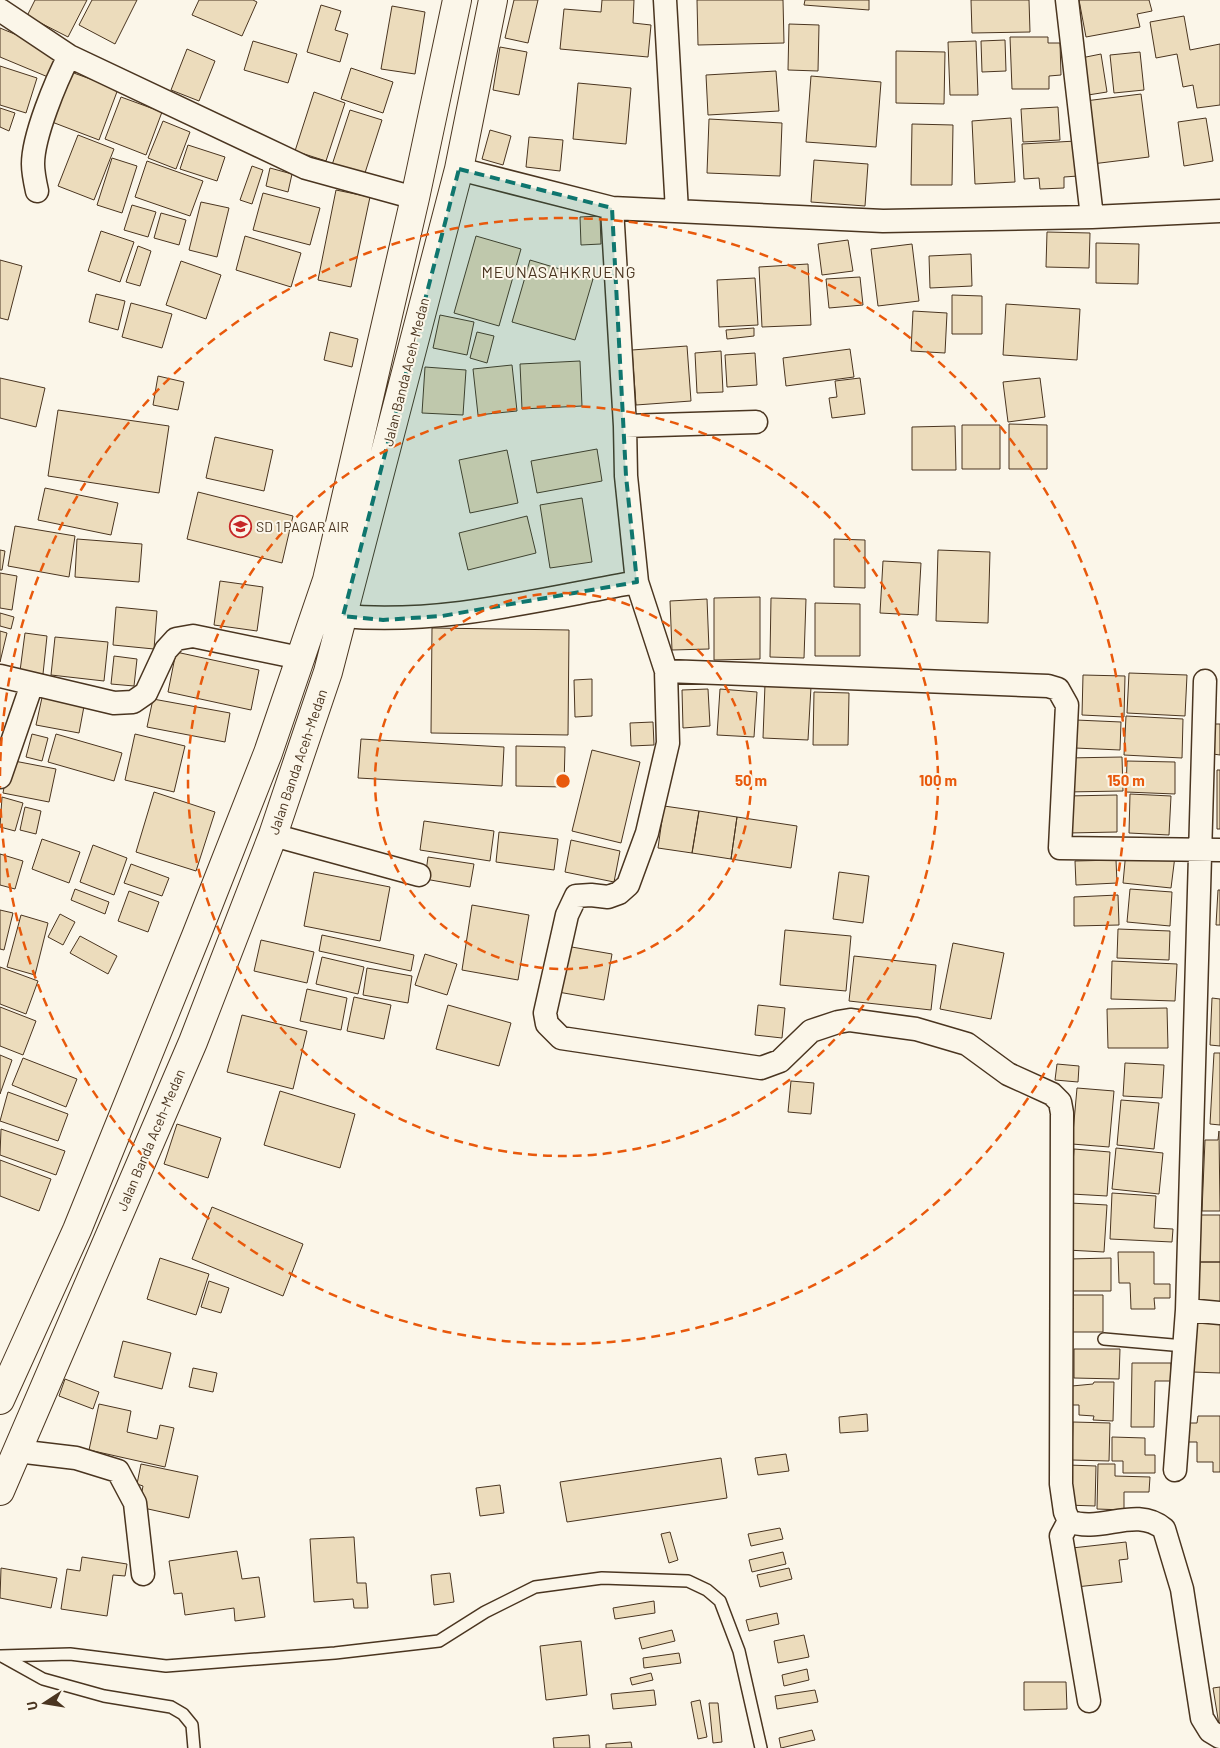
<svg xmlns="http://www.w3.org/2000/svg" width="1220" height="1748" font-family="Barlow,sans-serif">
<rect width="100%" height="100%" fill="#fbf6e9"/>
<!-- building -->
<path fill="#ecdcbc" stroke="#4a3520" d="M35,0H87L68,37L27,16Z
M92,0H137L115,44L79,25Z
M199,0H253L257,2L242,36L192,15Z
M514,0H538L528,43L505,38Z
M602,0H634L633,23L651,25L648,57L560,49L564,9L601,12Z
M697,0H783L784,43L698,45Z
M805,0H869V10L804,5Z
M971,0H1029L1030,32L972,33Z
M1079,0H1149L1152,11L1137,14L1140,27L1086,37Z
M321,5L341,11L335,30L348,34L340,62L307,52Z
M392,6L425,12L415,74L381,69Z
M1184,16L1190,50L1220,44V105L1197,108L1193,85L1183,87L1177,54L1156,58L1150,22Z
M789,24L819,25L818,71L788,70Z
M0,28L58,52L48,77L0,57Z
M1010,37H1048V43H1060L1061,75L1049,76V89H1012Z
M1005,40L1006,71L982,72L981,41Z
M253,41L297,54L288,83L244,70Z
M976,41L978,95H950L948,42Z
M500,47L527,52L519,95L493,90Z
M187,49L215,61L199,101L171,90Z
M896,51L945,52L944,104L896,103Z
M1140,52L1144,90L1114,93L1110,55Z
M1101,54L1107,92L1088,95L1081,58Z
M0,66L37,78L26,113L0,105Z
M351,68L393,82L383,113L341,99Z
M776,71L779,111L708,115L706,75Z
M71,72L118,89L99,140L52,122Z
M811,76L881,82L876,147L806,142Z
M578,83L631,88L626,144L573,139Z
M314,92L345,103L326,161L295,151Z
M1141,94L1149,157L1092,164L1085,101Z
M121,97L162,112L146,155L105,139Z
M1058,107L1060,140L1023,142L1021,109Z
M0,108L15,113L9,131L0,127Z
M350,110L382,120L364,176L332,165Z
M1011,118L1015,182L975,184L972,121Z
M1206,118L1213,161L1184,166L1178,122Z
M709,119L782,123L780,176L707,173Z
M163,121L190,132L176,169L148,158Z
M912,124L953,125L952,185H911Z
M490,130L511,136L503,165L482,159Z
M78,135L114,149L94,200L58,186Z
M529,137L563,140L560,171L526,167Z
M1076,141L1078,176L1064,177V188L1040,189L1039,178L1024,179L1022,144Z
M188,145L225,157L217,181L180,169Z
M112,158L137,166L122,213L97,205Z
M814,160L868,164L865,206L811,202Z
M147,161L203,181L190,216L135,197Z
M252,166L263,170L252,204L240,200Z
M270,168L292,174L288,192L266,186Z
M336,190L370,197L351,287L318,280Z
M263,193L320,208L310,245L253,230Z
M201,202L229,208L217,257L189,250Z
M132,205L156,212L148,237L124,230Z
M161,213L186,220L179,245L154,238Z
M600,216L601,244L581,245L580,217Z
M101,231L134,242L120,282L88,271Z
M1047,232L1090,233L1089,268L1046,267Z
M245,236L301,253L291,287L236,270Z
M476,236L521,249L499,326L454,313Z
M848,240L853,271L822,275L818,244Z
M1096,243L1139,244L1138,284L1096,283Z
M912,244L919,301L878,306L871,249Z
M138,246L151,251L140,286L126,282Z
M971,254L972,286L930,288L929,256Z
M0,260L22,266L8,320L0,318Z
M530,260L593,279L575,340L512,322Z
M181,261L221,275L206,319L166,305Z
M808,264L811,325L762,327L759,267Z
M860,277L863,305L829,308L826,279Z
M755,278L758,325L719,327L717,280Z
M96,294L125,301L118,330L89,322Z
M952,295L982,296V334H952Z
M131,303L172,314L162,348L122,337Z
M1006,304L1080,309L1077,360L1003,355Z
M913,311L947,313L945,353L911,351Z
M440,315L474,322L467,355L433,348Z
M754,328V336L727,339L726,330Z
M330,332L358,339L352,367L324,360Z
M477,332L494,336L487,363L470,358Z
M687,346L691,401L636,405L632,350Z
M850,349L854,377L786,386L783,358Z
M721,351L723,392L697,393L695,353Z
M755,353L757,385L727,387L725,355Z
M580,361L582,406L522,409L520,364Z
M512,365L517,411L478,415L473,369Z
M425,367L466,370L463,415L422,413Z
M158,376L184,382L178,410L153,405Z
M0,378L45,388L36,427L0,418Z
M860,378L865,414L832,418L829,398L837,397L835,381Z
M1040,378L1045,417L1008,422L1003,382Z
M58,410L169,426L159,493L48,476Z
M1009,424L1047,425V469H1009Z
M962,425H1000V469H962Z
M955,426L956,470H912V427Z
M215,437L273,450L264,491L206,478Z
M597,449L602,481L537,493L531,461Z
M507,450L518,503L470,513L459,460Z
M45,488L118,503L111,535L38,520Z
M198,492L293,516L282,563L187,539Z
M582,498L592,562L550,568L540,505Z
M527,516L536,553L468,570L459,533Z
M15,526L75,536L69,577L8,566Z
M77,539L142,544L139,582L75,577Z
M834,539L865,540V588L834,587Z
M0,550L5,551L2,570H0Z
M938,550L990,552L988,623L936,621Z
M883,561L921,563L918,615L880,613Z
M0,573L17,576L12,610L0,608Z
M220,581L263,587L257,631L214,625Z
M760,597V659L714,660V598Z
M771,598L806,599L804,658L770,657Z
M707,599L709,649L672,650L670,601Z
M815,603L860,604V656H815Z
M116,607L157,611L154,649L113,645Z
M0,613L14,617L11,629L0,626Z
M432,628L569,630L568,735L431,733Z
M0,631L7,633L0,662Z
M25,633L47,636L43,674L20,671Z
M55,637L108,642L104,681L51,675Z
M176,652L259,670L251,710L168,692Z
M114,656L137,659L134,686L111,684Z
M1129,673L1187,675L1185,716L1127,713Z
M1083,675L1125,676L1124,717L1082,715Z
M592,679V716L575,717L574,680Z
M765,684L811,687L808,740L763,738Z
M708,689L710,726L683,728L682,690Z
M720,689L757,692L754,737L717,735Z
M814,692L849,693L848,745H813Z
M43,693L85,701L79,733L36,725Z
M153,699L230,713L225,742L147,727Z
M1126,716L1183,719L1182,758L1124,755Z
M1076,720L1121,722L1120,750L1075,748Z
M653,722L654,745L631,746L630,723Z
M1214,724H1220V755L1213,754Z
M32,734L48,738L42,761L26,757Z
M56,734L122,753L114,781L48,762Z
M135,734L185,746L174,792L125,780Z
M361,739L504,747L502,786L358,778Z
M516,746L565,747L564,787L516,786Z
M592,750L640,762L621,843L572,831Z
M1122,757L1123,791L1066,792V758Z
M9,760L56,769L49,802L3,793Z
M1127,761L1175,762V794L1126,792Z
M1217,770H1220V829H1217Z
M154,792L215,812L196,871L136,852Z
M1130,794L1171,796L1169,835L1129,833Z
M1117,795V832L1068,833L1067,796Z
M2,797L23,803L15,831L0,827Z
M664,806L699,811L692,853L658,848Z
M25,807L41,811L36,834L20,830Z
M699,811L737,817L731,859L692,853Z
M737,817L797,826L791,868L731,859Z
M424,821L494,831L490,861L420,850Z
M499,832L558,839L554,870L496,862Z
M42,839L80,852L69,883L32,869Z
M571,840L620,851L614,882L565,872Z
M93,845L127,858L114,895L80,882Z
M1126,851L1175,856L1171,888L1123,883Z
M0,854L23,861L15,889L0,885Z
M428,857L474,864L470,887L425,879Z
M1116,860L1117,883L1076,885L1075,861Z
M131,864L169,878L162,896L124,883Z
M314,872L390,887L380,941L304,926Z
M839,872L869,876L863,923L833,919Z
M75,889L109,902L105,914L71,900Z
M1130,889L1172,892L1170,926L1127,922Z
M1218,890H1220V925H1216Z
M129,891L159,902L148,932L118,921Z
M1118,895L1119,925L1074,926V897Z
M472,905L529,915L518,980L462,970Z
M0,910L13,913L4,950L0,949Z
M60,914L75,922L63,945L48,937Z
M21,915L48,923L35,975L7,967Z
M1118,929L1170,931L1169,960L1117,958Z
M785,930L851,936L846,991L780,985Z
M322,935L414,955L411,971L319,951Z
M80,936L117,956L108,974L70,953Z
M261,940L314,952L307,983L254,971Z
M953,943L1004,953L991,1019L940,1009Z
M566,946L612,954L604,1000L558,992Z
M425,954L457,964L447,995L415,985Z
M854,956L936,965L931,1010L849,1001Z
M322,957L364,967L358,994L316,984Z
M1112,961L1177,964L1175,1001L1111,999Z
M0,967L38,981L26,1014L0,1004Z
M367,968L412,976L408,1003L363,995Z
M307,989L347,998L341,1030L300,1021Z
M354,997L391,1005L384,1039L347,1031Z
M1212,998L1220,999V1046L1210,1045Z
M448,1005L511,1023L499,1066L436,1049Z
M758,1005L785,1008L782,1038L755,1035Z
M0,1007L36,1021L23,1055L0,1046Z
M1167,1008L1168,1048H1108L1107,1009Z
M242,1015L307,1031L293,1089L227,1072Z
M1214,1053H1220V1125L1210,1124Z
M0,1055L12,1060L0,1094Z
M23,1058L77,1079L66,1107L12,1085Z
M1125,1063L1164,1065L1162,1098L1123,1096Z
M1057,1064L1079,1066L1078,1082L1055,1080Z
M791,1081L814,1083L811,1114L788,1112Z
M1077,1088L1114,1091L1109,1147L1072,1144Z
M280,1091L355,1114L340,1168L264,1145Z
M8,1092L68,1114L58,1141L0,1121Z
M1121,1100L1159,1103L1154,1149L1117,1145Z
M177,1124L221,1138L208,1178L164,1164Z
M1,1129L65,1151L56,1175L0,1155Z
M1219,1131L1220,1211H1202L1205,1140H1218Z
M1116,1148L1163,1153L1159,1194L1112,1189Z
M1074,1149L1110,1152L1107,1196L1071,1194Z
M0,1160L51,1179L39,1211L0,1196Z
M1112,1193L1156,1196L1154,1228L1173,1229L1172,1242L1110,1239Z
M1070,1203L1107,1205L1104,1252L1067,1250Z
M212,1207L303,1244L283,1296L192,1259Z
M1201,1215H1220V1262H1200Z
M1118,1252H1154V1284H1170V1298H1154L1155,1309H1131L1130,1283H1119Z
M160,1258L209,1274L196,1315L147,1299Z
M1111,1258V1291H1069V1259Z
M1200,1262H1220V1306L1198,1305Z
M209,1281L229,1288L221,1313L201,1307Z
M1064,1295H1103V1332H1064Z
M1195,1316L1220,1317V1373L1193,1372Z
M123,1341L171,1353L162,1389L114,1377Z
M1074,1349H1120L1119,1379L1074,1378Z
M1132,1363H1171V1381H1155L1154,1427H1131Z
M193,1368L217,1373L213,1392L189,1387Z
M65,1379L99,1392L93,1409L59,1396Z
M1094,1382H1114L1113,1421L1093,1420L1094,1416L1079,1415V1405H1072V1386L1093,1384Z
M99,1404L131,1411L127,1432L157,1439L160,1425L174,1428L165,1467L89,1450Z
M867,1414L868,1431L840,1433L839,1417Z
M1198,1416H1220V1472H1213V1462H1197V1442H1187V1423H1197Z
M1073,1422L1110,1423L1109,1461L1072,1460Z
M1112,1437L1145,1438V1455H1155V1473H1123V1461H1112Z
M786,1454L789,1471L758,1475L755,1458Z
M721,1458L727,1498L567,1522L560,1482Z
M141,1464L198,1476L189,1518L139,1507L143,1486L137,1484Z
M1098,1464H1115V1476L1150,1477L1149,1492H1124V1510L1097,1509Z
M1068,1465L1096,1466L1095,1506L1067,1505Z
M500,1485L504,1513L480,1516L476,1488Z
M780,1528L783,1539L751,1546L748,1534Z
M670,1532L678,1560L669,1563L661,1534Z
M354,1537L357,1583H366L368,1608H354L353,1599L314,1602L310,1539Z
M1126,1542L1128,1559L1119,1560L1122,1582L1076,1587L1072,1548Z
M237,1551L242,1579L259,1577L265,1617L235,1621L234,1608L185,1615L182,1593L174,1594L169,1561Z
M783,1552L786,1564L752,1572L749,1560Z
M82,1557L127,1564L125,1576L113,1575L107,1616L61,1609L67,1569L80,1571Z
M1,1568L57,1578L51,1608L0,1598Z
M789,1568L792,1579L760,1587L757,1575Z
M450,1573L454,1602L434,1605L431,1575Z
M654,1601L655,1613L615,1619L613,1608Z
M777,1613L779,1624L749,1631L746,1620Z
M672,1630L675,1641L642,1649L639,1638Z
M804,1635L809,1657L778,1663L774,1641Z
M581,1641L587,1695L546,1700L540,1646Z
M679,1653L681,1663L644,1668L643,1658Z
M807,1669L809,1680L784,1686L782,1675Z
M651,1673L653,1680L632,1685L630,1678Z
M1024,1682H1066L1067,1709L1024,1710Z
M1220,1687V1731L1213,1688Z
M654,1690L656,1705L613,1709L611,1694Z
M815,1690L818,1702L777,1709L775,1696Z
M700,1700L707,1737L698,1739L691,1702Z
M709,1703H718L722,1742L713,1743Z
M812,1730L815,1740L781,1748L779,1738Z
M589,1735L590,1748H554L553,1738Z
M631,1742L632,1748H606V1744Z"/>
<g fill="none" stroke-linecap="round" stroke-linejoin="round">
<defs>
<path id="lane" d="M1104,1339L1184,1346
M1,1656L70,1654L166,1666L335,1653L439,1641L485,1612L535,1587L602,1578L688,1581L707,1590L720,1601L739,1651L761,1748
M2,1656L43,1679L104,1696L171,1707L183,1714L192,1725L194,1748"/>
<path id="street" d="M665,0L677,211
M1067,0L1092,217
M0,10L69,56L306,168L415,198
M459,169L612,208L883,221L1092,217L1220,211
M37,191C35,182 33,173 33,164C33,136 56,81 69,56
M612,208L625,426L626,476L637,582L666,671L668,743L647,833L628,885L619,893L608,897L591,895L576,896L567,915L545,1013L547,1024L561,1038L761,1068L780,1061L811,1031L838,1022L850,1020L916,1029L967,1044L1008,1074L1052,1094L1060,1102L1062,1113L1061,1484L1065,1512L1069,1521C1100,1534 1136,1505 1164,1529L1182,1589L1202,1718L1210,1731L1220,1737
M625,426L756,422
M343,616C442,625 540,599 637,582
M666,671L1048,686L1058,689L1067,705L1060,848L1220,850
M0,676L114,703L133,702L146,693L166,650L176,639L193,636L300,658
M0,777L32,684
M273,835L419,875
M1187,1310L1220,1313
M17,1451L76,1458L118,1471L135,1503L143,1574
M1175,1470L1187,1310L1205,681
M1069,1521L1061,1536L1089,1701"/>
<path id="highway" d="M0,1400L77,1230L196,936L268,753L327,580L415,198L457,0
M0,1491L193,1042L273,835L328,672L459,169L493,0"/>
</defs>
<!-- lane casing -->
<use href="#lane" stroke="#4a3520" stroke-width="14"/>
<!-- street casing -->
<use href="#street" stroke="#4a3520" stroke-width="25"/>
<!-- highway casing -->
<use href="#highway" stroke="#4a3520" stroke-width="30"/>
<!-- lane -->
<use href="#lane" stroke="#fbf6e9" stroke-width="11"/>
<!-- street -->
<use href="#street" stroke="#fbf6e9" stroke-width="22"/>
<!-- highway -->
<use href="#highway" stroke="#fbf6e9" stroke-width="28"/>
</g>
<!-- marked area -->
<path fill="#0f766e" fill-opacity="0.2" stroke="#0f766e" stroke-width="4" stroke-dasharray="10 6" stroke-linejoin="round" d="M459,169L612,208L626,476L637,582L442,616L383,620L343,616Z"/>
<!-- distance rings -->
<g fill="none" stroke="#e8590c" stroke-width="2.5" stroke-dasharray="9 6">
<circle cx="563" cy="781" r="188"/>
<circle cx="563" cy="781" r="375"/>
<path d="M0 776A563 563 0 1 1 0 786"/>
</g>
<!-- icons -->
<defs>
<symbol id="school-ring" viewBox="-11 -11 22 22"><circle r="9.5" fill="#fbf6e9" stroke="#c62828" stroke-width="1.5"/><path d="M0-5L7-2L0 1L-7-2ZM-4 1L0 2.5L4 1V4Q0 6-4 4Z" fill="#c62828"/></symbol>
</defs>
<g fill-rule="evenodd">
<use href="#school-ring" x="228" y="514" width="25" height="25"/>
</g>
<g text-anchor="middle" stroke-width="4" stroke-linejoin="round" paint-order="stroke">
<!-- street labels -->
<g font-size="14" fill="#4a3520" stroke="#fbf6e9">
<text transform="translate(406 372) rotate(-76)" y="5">Jalan Banda Aceh-Medan</text>
<text transform="translate(298 762) rotate(-71)" y="5">Jalan Banda Aceh-Medan</text>
<text transform="translate(151 1140) rotate(-67)" y="5">Jalan Banda Aceh-Medan</text>
</g>
<!-- poi labels -->
<g font-size="14" fill="#4a3520" stroke="#fbf6e9" text-anchor="start">
<text x="256" y="532">SD 1 PAGAR AIR</text>
</g>
<!-- quarter labels -->
<g font-size="16" letter-spacing="1" fill="#4a3520" stroke="#fbf6e9">
<text x="559" y="278">MEUNASAHKRUENG</text>
</g>
</g>
<circle cx="563" cy="781" r="8" fill="#e8590c" stroke="#fbf6e9" stroke-width="2.5"/>
<g font-size="15" text-anchor="middle" font-weight="bold" fill="#e8590c" stroke="#fbf6e9" stroke-width="4" stroke-linejoin="round" paint-order="stroke">
<text x="751" y="786">50 m</text>
<text x="938" y="786">100 m</text>
<text x="1126" y="786">150 m</text>
</g>
<!-- north arrow -->
<g transform="translate(45 1703) rotate(258)" stroke="#fbf6e9" stroke-width="4" paint-order="stroke">
<path d="M0-4L9 19L0 12L-9 19Z" fill="#4a3520"/>
<text y="-8" font-size="14" font-weight="bold" text-anchor="middle" fill="#4a3520">U</text>
</g>
</svg>
